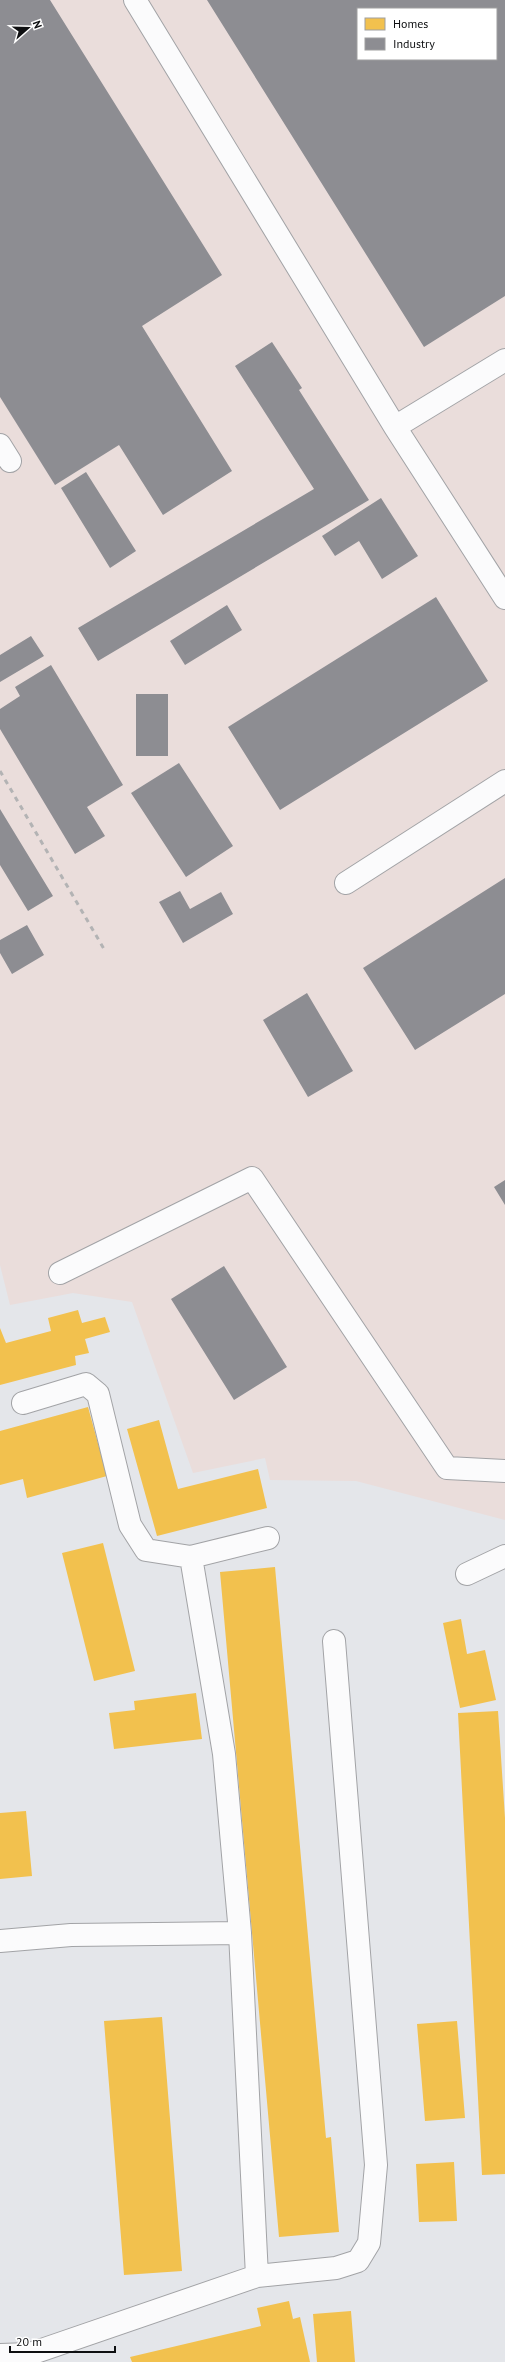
<svg xmlns="http://www.w3.org/2000/svg" width="505" height="2362" font-family="'PT Sans',sans-serif">
<rect width="100%" height="100%" fill="#e4e6ea"/>
<!-- industrial -->
<path fill="#eadddb" fill-rule="evenodd" d="M0,0H505V1520L356,1481L270,1480L265,1458L193,1473L132,1302L73,1293L10,1305L0,1265ZM358,9H496V59H358Z"/>
<!-- homes -->
<path fill="#f2c14e" d="M78,1310L82,1323L105,1317L110,1332L85,1339L89,1353L75,1356L76,1365L0,1385V1328L6,1343L51,1331L48,1318Z
M88,1407L107,1476L27,1498L23,1479L0,1485V1431Z
M159,1420L178,1489L258,1469L267,1508L157,1536L127,1429Z
M103,1543L135,1671L94,1681L62,1553Z
M275,1567L326,2138L331,2137L339,2232L279,2237L220,1572Z
M461,1619L467,1654L485,1650L496,1700L460,1708L443,1623Z
M196,1693L202,1739L114,1749L109,1713L135,1710L134,1701Z
M498,1711L505,1818V2174L482,2175L458,1713Z
M26,1811L32,1876L0,1879V1813Z
M162,2017L182,2271L124,2275L104,2021Z
M457,2021L465,2118L425,2121L417,2024Z
M454,2162L457,2221L419,2222L416,2164Z
M289,2301L293,2319L300,2317L310,2362H132L130,2357L261,2326L257,2308Z
M351,2311L355,2362H317L313,2314Z"/>
<!-- industry -->
<path fill="#8d8d92" fill-rule="evenodd" d="M0,0H50L222,275L142,326L232,471L163,515L119,445L55,485L0,397Z
M207,0H505V296L424,347ZM358,9H496V59H358Z
M272,342L302,388L299,390L369,500L98,661L78,628L314,489L235,366Z
M86,472L136,551L110,568L61,488Z
M381,498L418,556L382,579L359,541L335,556L322,536Z
M436,597L488,681L280,810L228,727Z
M227,605L242,630L185,665L170,641Z
M31,636L44,656L0,682V655Z
M51,665L123,785L87,807L105,836L75,854L0,729V709L20,696L15,687Z
M136,694H168V756H136Z
M179,763L233,846L186,877L131,793Z
M0,809L53,896L28,911L0,865Z
M505,878V994L415,1050L363,968Z
M180,891L190,909L221,892L233,914L183,943L159,902Z
M27,925L44,955L12,974L0,953V940Z
M307,993L353,1071L308,1097L263,1020Z
M505,1180V1205L494,1187Z
M224,1266L287,1367L234,1400L171,1299Z"/>
<g fill="none" stroke-linecap="round" stroke-linejoin="round">
<defs>
<path id="minor" d="M135,0L395,427L505,598
M395,427L505,360
M0,445L10,461
M346,883L505,781
M60,1273L252,1178L447,1468L505,1471
M23,1403L86,1384L98,1394L130,1525L146,1550L191,1557L268,1538
M191,1557L224,1754L240,1933L257,2276
M467,1574L505,1556
M0,1941L71,1935L240,1933
M0,2355L30,2354L257,2276L336,2268L358,2261L369,2243L376,2165L334,1641"/>
</defs>
<!-- minor casing -->
<use href="#minor" stroke="#a2a3a6" stroke-width="24"/>
<!-- minor -->
<use href="#minor" stroke="#fbfbfc" stroke-width="22"/>
<!-- rail -->
<path stroke="#b3b3b4" stroke-width="3" stroke-dasharray="5 5" stroke-linecap="butt" d="M0,771L104,949"/>
</g>
<!-- legend -->
<rect x="357" y="8" width="140" height="52" fill="#ffffff" stroke="#9f9fa0"/>
<rect x="365" y="18" width="20" height="12" fill="#f2c14e" stroke="#9f9fa0"/>
<text x="393" y="28" font-size="12" fill="#0e0f11">Homes</text>
<rect x="365" y="38" width="20" height="12" fill="#8d8d92" stroke="#9f9fa0"/>
<text x="393" y="48" font-size="12" fill="#0e0f11">Industry</text>
<!-- north arrow -->
<g transform="translate(28 28) rotate(70)" stroke="#ffffff" stroke-width="3" paint-order="stroke">
<path d="M0-3L7 15L0 10L-7 15Z" fill="#0e0f11"/>
<text y="-6" font-size="11" font-weight="bold" text-anchor="middle" fill="#0e0f11">N</text>
</g>
<!-- scale -->
<path d="M10 2346v6h105v-6" fill="none" stroke="#0e0f11" stroke-width="2"/>
<text x="16" y="2346" font-size="12" fill="#0e0f11" stroke="#ffffff" stroke-width="3" paint-order="stroke">20 m</text>
</svg>
